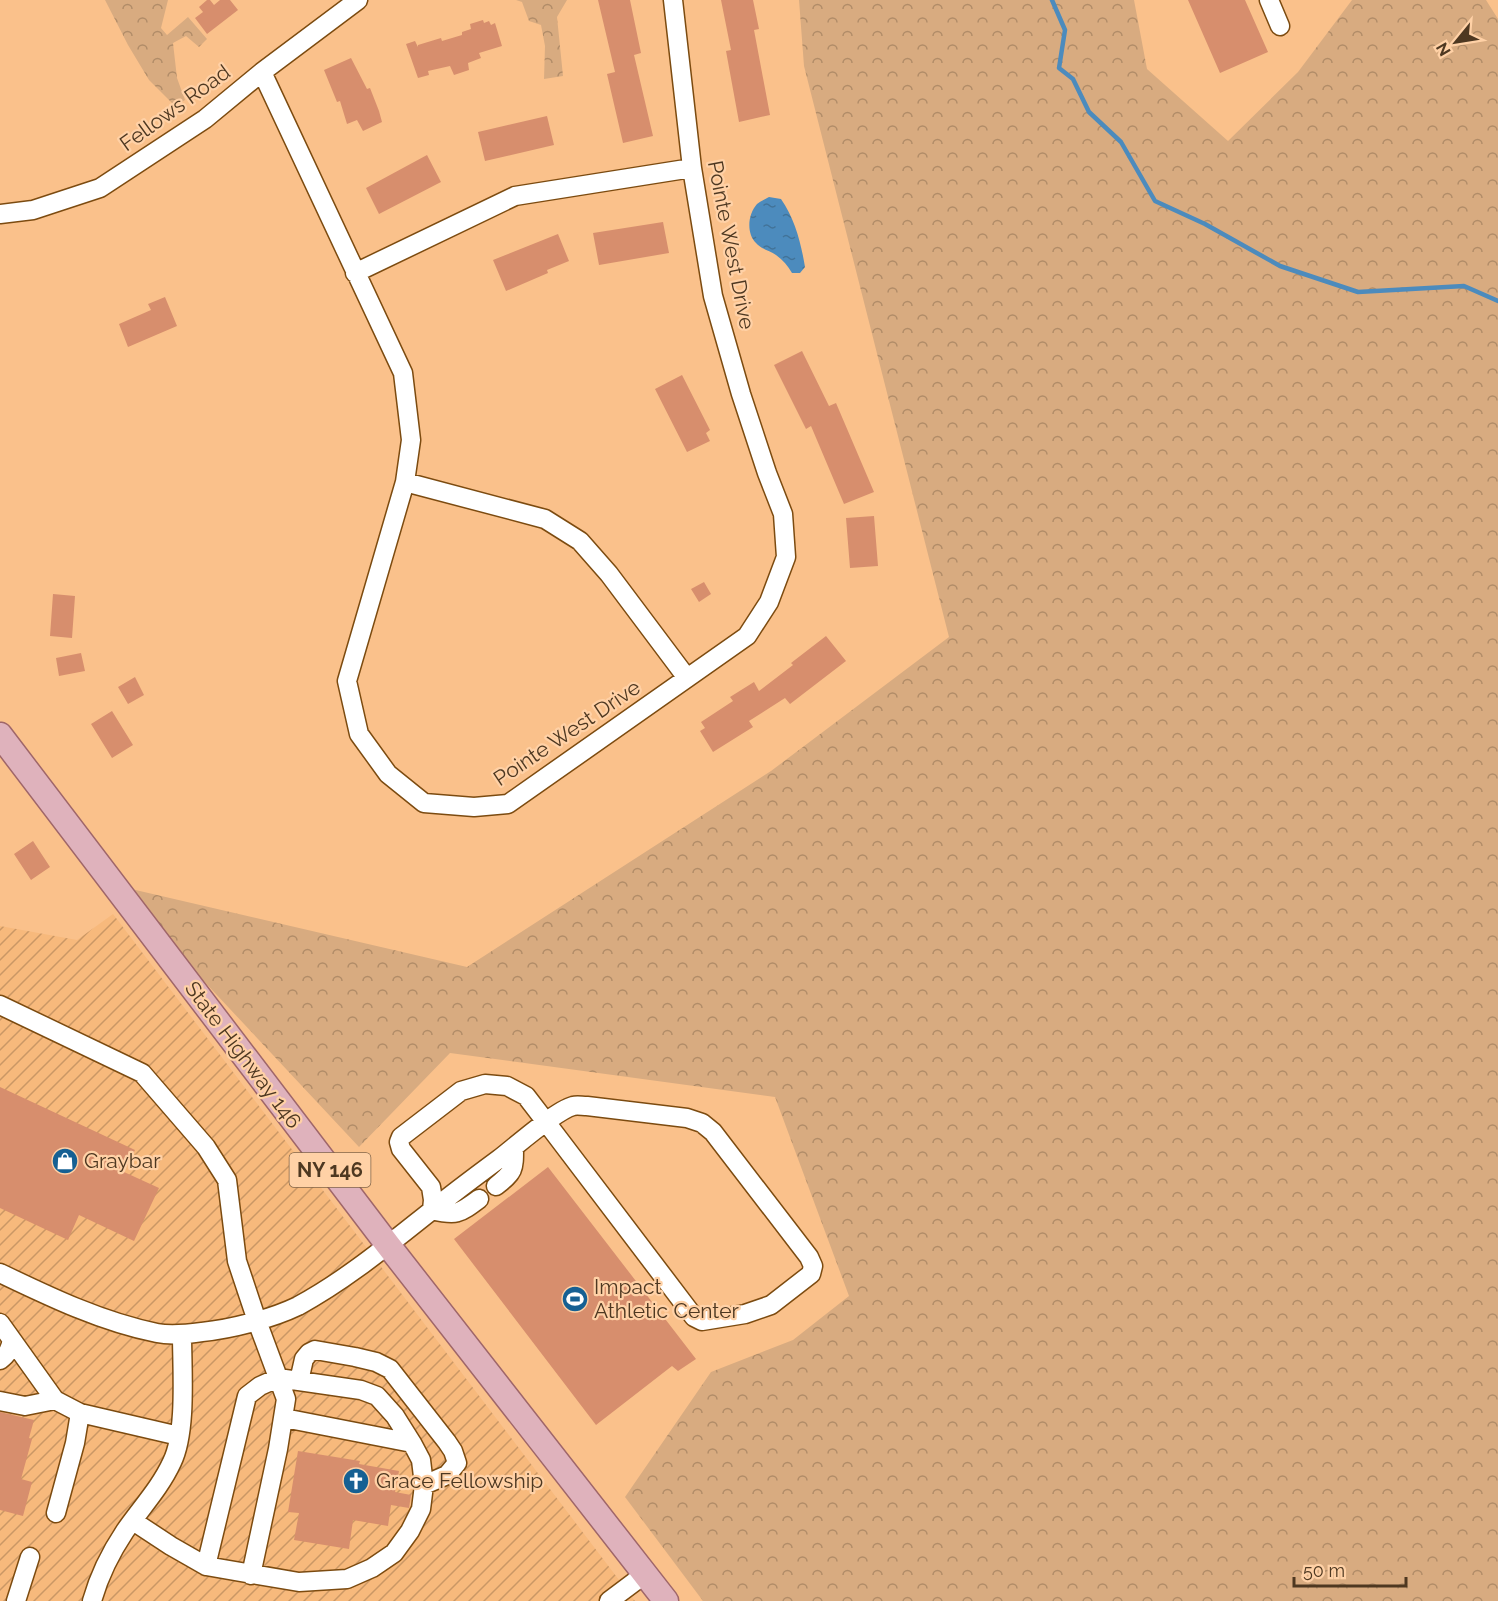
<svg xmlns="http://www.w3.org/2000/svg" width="1498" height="1601" font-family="Raleway,sans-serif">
<defs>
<pattern id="industrial-furrows" width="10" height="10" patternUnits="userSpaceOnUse" patternTransform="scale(1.5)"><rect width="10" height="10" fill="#f7b97c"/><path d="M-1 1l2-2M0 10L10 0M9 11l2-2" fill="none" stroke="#ca9765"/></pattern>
<pattern id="forest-crowns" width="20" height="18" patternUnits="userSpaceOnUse" patternTransform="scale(1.5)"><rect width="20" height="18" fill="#d8ab80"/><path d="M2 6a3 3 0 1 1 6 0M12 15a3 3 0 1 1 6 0" fill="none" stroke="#b18c68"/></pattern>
<pattern id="water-ripples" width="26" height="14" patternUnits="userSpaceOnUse" patternTransform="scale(1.5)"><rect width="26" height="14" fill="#4c8bbd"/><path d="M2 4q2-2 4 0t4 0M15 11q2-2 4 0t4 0" fill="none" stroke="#417399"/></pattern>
</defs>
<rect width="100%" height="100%" fill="#fac18b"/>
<!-- industrial -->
<path fill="url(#industrial-furrows)" d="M113,914L635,1601H0V926L77,940Z"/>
<!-- forest -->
<path fill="url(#forest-crowns)" d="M105,0H168L161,28L167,35L188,17L207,39L199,47L186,36L173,43L177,78L185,100L175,106L149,80L128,45Z
M516,0H567L557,17L563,76L544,79L545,46L541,25L529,21L522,2Z
M799,0H1134L1147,69L1228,141L1298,72L1352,0H1486L1498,19V1601H703L625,1497L711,1372L793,1340L849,1296L775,1097L450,1053L359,1147L114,885L467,967L771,771L949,637L804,66Z"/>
<!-- water -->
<path fill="url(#water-ripples)" d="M769,197L781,199C795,219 801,243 805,267L800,273H792C788,266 783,260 776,255C770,251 761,249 756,243C746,233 748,214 757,204C760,201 766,199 769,197Z"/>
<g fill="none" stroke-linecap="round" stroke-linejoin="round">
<!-- stream -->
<path stroke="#4c8bbd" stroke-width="4.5" d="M1052,0L1065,30L1059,68L1073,79L1089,112L1121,142L1155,201L1205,224L1280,266L1358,292L1464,286L1498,301"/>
</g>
<!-- building -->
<path fill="#d78e6d" d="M207,0H210L214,5L220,0H230L238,10L207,34L195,18L203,12L199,7Z
M598,0H630L641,53L634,55L653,136L623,143L607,74L615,72Z
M721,0H753L759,29L754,30L770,115L739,122L726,51L731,50Z
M1188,0H1245L1268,52L1220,73Z
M483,20L484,23L489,21L491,25L495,23L502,46L479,53L481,58L468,63L469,70L454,75L450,66L428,71L429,75L418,78L406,44L415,41L418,47V45L441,38L442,41L462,35V32L471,29L470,24Z
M351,58L367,89L370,88L379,111L382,122L363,131L357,120L347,124L340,101L337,102L324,70Z
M547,116L554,145L485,161L478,132Z
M427,155L441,182L379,214L366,188Z
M663,222L669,253L599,265L593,233Z
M558,234L569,261L547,270L548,273L506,291L493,260Z
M165,297L177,326L128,347L119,324L151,310L148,304Z
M802,351L829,406L836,403L874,492L844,504L811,426L806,429L774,365Z
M682,375L710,430L706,433L710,441L687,452L655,389Z
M874,516L878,566L850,568L846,518Z
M704,582L711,594L699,602L691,589Z
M53,594L75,596L72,638L50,636Z
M826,636L846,661L790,704L785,698L749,721L753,727L713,752L700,731L705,728L701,722L733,701L730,697L754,682L759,691L793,665L791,663Z
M81,653L85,671L59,676L56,658Z
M135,677L144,695L128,704L118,687Z
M112,711L133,745L112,758L91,724Z
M33,841L50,867L31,880L14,854Z
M0,1087L135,1150L124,1172L159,1188L134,1241L79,1215L68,1240L0,1208Z
M548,1167L696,1359L678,1371L672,1366L596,1425L454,1239Z
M0,1412L34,1420L29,1438L32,1439L21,1479L32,1482L23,1516L0,1510Z
M298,1451L360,1461L359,1464L399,1471L395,1492L411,1495L409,1508L391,1505L388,1526L353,1520L349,1549L294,1540L299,1513L288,1512Z"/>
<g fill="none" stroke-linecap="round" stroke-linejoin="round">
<defs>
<path id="minor" d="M1269,0L1280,26
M262,72L403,373L411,440L405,482L347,681L359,734L388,774L424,803L474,807L508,804L747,636L769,602L786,557L783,514L767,473L741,394L713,296L692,168L673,0
M0,214L33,210L100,188L205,119L262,72L358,0
M355,273L515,196L692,168
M405,482L545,519L580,541L609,574L687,678
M0,1005L142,1073L206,1147L227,1180L237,1261L257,1321L286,1399L278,1449L251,1575
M496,1186C514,1172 514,1170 514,1148
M0,1273C50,1297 102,1322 157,1333C171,1336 187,1334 202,1332C231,1329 271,1319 298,1306C346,1280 388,1245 431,1211C453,1193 476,1176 499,1159C516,1146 555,1111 573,1106C577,1105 582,1106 587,1106L687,1118L702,1123L713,1132L809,1257L813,1266L811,1274L771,1305L745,1314L702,1321L694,1317L546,1122L526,1096L507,1086L485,1084L461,1091L401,1137L399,1142L401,1149L431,1187L433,1200L432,1210C456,1216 459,1214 479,1199
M0,1323L55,1400L80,1413L179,1436
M0,1360C8,1354 10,1349 12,1340
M299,1381L304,1359L309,1353L315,1350L355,1357L376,1362L390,1369L447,1442L453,1451L457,1463L447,1475L424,1485
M0,1401L25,1406L55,1400
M284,1418L412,1443
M56,1513L75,1443L80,1413
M133,1521L171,1546L206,1566L299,1582L347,1579L372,1568L394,1553L410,1531L421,1509L424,1485L421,1460L412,1443L395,1416L377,1396L361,1390L278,1378L260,1386L247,1396L206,1566
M16,1601L30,1557
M92,1601C99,1576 111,1552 125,1531C141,1508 160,1488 172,1462C187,1431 182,1370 182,1334
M609,1601L645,1574"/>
<path id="major" d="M0,735L388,1245L666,1601"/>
</defs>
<!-- minor casing -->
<use href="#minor" stroke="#7c4b10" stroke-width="21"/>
<!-- major casing -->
<use href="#major" stroke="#9f6669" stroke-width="27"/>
<!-- minor -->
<use href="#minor" stroke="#fff" stroke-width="18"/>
<!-- major -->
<use href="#major" stroke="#dfb2bc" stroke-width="24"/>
</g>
<!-- icons -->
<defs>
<symbol id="shop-disc" viewBox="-11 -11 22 22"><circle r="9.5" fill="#166093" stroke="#ffd1a6"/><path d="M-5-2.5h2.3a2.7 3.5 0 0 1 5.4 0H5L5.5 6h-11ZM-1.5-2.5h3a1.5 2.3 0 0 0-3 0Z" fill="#fff"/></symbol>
<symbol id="stadium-disc" viewBox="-11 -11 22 22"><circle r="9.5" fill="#166093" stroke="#ffd1a6"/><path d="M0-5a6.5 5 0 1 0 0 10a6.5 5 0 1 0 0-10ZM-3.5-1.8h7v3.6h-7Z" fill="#fff"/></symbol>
<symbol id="church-disc" viewBox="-11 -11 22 22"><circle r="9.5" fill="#166093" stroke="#ffd1a6"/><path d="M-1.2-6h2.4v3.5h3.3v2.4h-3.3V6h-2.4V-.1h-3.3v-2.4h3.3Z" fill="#fff"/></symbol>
</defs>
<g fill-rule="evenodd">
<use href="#shop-disc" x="50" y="1146" width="30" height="30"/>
<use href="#stadium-disc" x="560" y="1284" width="30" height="30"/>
<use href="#church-disc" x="341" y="1466" width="30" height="30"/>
</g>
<g text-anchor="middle" stroke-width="4.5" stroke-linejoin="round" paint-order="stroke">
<!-- shield labels -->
<rect fill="#ffd1a6" stroke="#836649" stroke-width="1.5" x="289.5" y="1153" width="81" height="34" rx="4.5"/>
<g font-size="20" font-weight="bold" fill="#4e3821">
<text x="330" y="1177">NY 146</text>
</g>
<!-- street labels -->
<g font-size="21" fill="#4e3821" stroke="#ffd1a6">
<text transform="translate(175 108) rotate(-36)" y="7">Fellows Road</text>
<text transform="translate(731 245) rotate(79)" y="7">Pointe West Drive</text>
<text transform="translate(567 733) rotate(-34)" y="7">Pointe West Drive</text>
<text transform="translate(243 1055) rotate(53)" y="7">State Highway 146</text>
</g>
<!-- poi labels -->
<g font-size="21" fill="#4e3821" stroke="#ffd1a6" text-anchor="start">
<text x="84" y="1168">Graybar</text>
<text x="594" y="1294">Impact<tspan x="594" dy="24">Athletic Center</tspan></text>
<text x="376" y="1488">Grace Fellowship</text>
</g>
</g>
<!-- north arrow -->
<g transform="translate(1456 42) rotate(240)" stroke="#ffd1a6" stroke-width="4.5" paint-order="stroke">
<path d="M0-4.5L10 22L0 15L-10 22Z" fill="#4e3821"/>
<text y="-9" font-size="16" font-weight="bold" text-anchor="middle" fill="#4e3821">N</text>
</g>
<!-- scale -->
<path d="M1294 1577v9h112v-9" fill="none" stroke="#4e3821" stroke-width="3"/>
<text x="1303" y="1577" font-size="18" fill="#4e3821" stroke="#ffd1a6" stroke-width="4.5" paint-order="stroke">50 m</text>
</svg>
